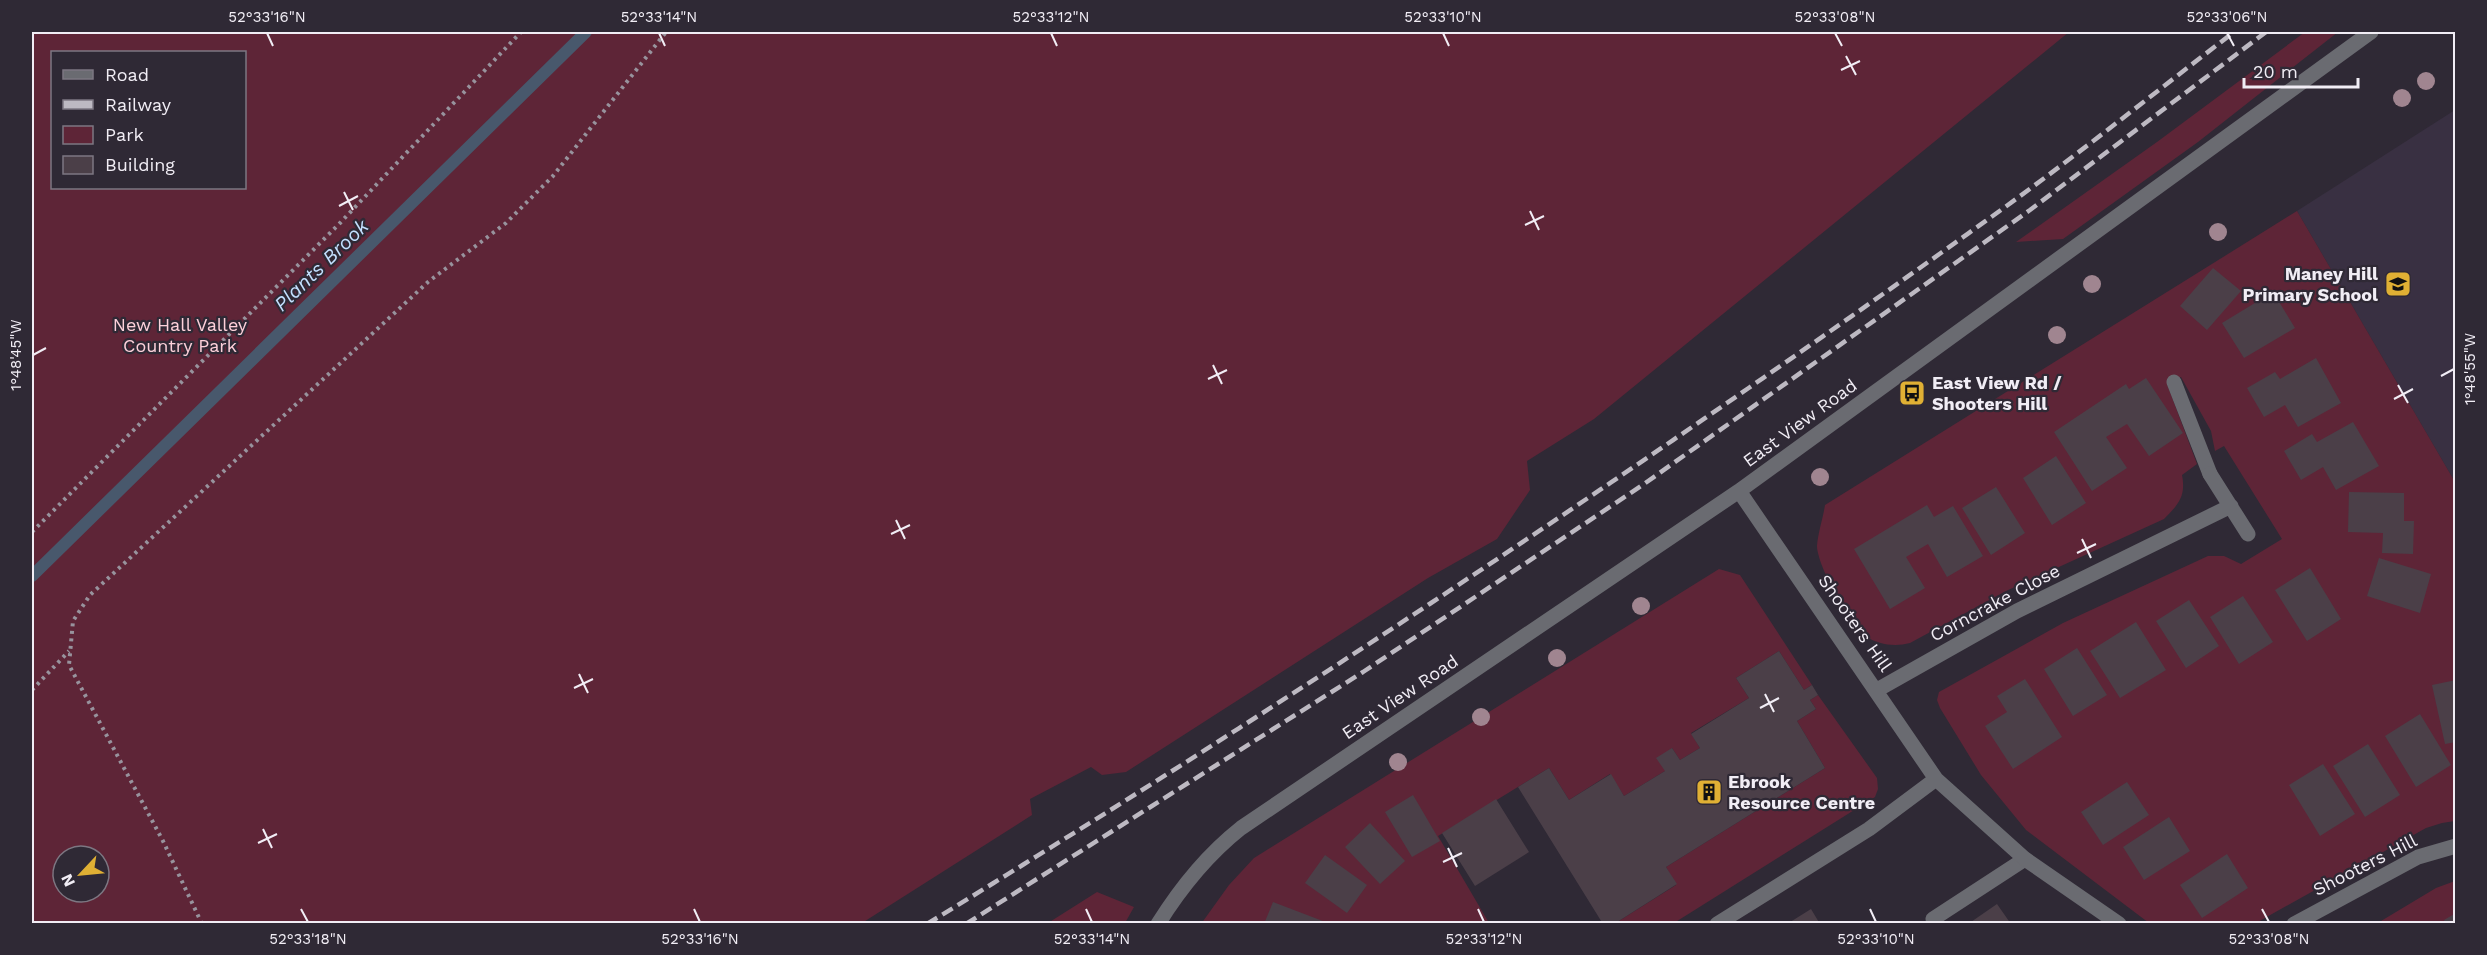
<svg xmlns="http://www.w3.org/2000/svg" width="2487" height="955" font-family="'Work Sans',sans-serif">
<rect width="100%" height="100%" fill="#2f2935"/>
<!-- built -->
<path fill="#393042" d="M2455,110V482L2297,211Z"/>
<!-- green -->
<path fill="#5e2537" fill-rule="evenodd" d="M32,32H2069L1594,419L1527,461L1530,490L1497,539L1428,578L1126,772L1102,775L1091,767L1030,799L1032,815L862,923H32ZM52,52H244V188H52ZM63,856H99V892H63Z
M2305,32H2338L2198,142L2063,239L2016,242L2157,142Z
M2297,211L2455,482V821L2442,823L2426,828L2256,923H2149L2026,830L1981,775L1940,708L1937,700L1939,692L2063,623L2208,556H2224L2241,564L2282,539L2224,446L2215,451L2211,431L2181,377L2167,384L2197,464L2182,475C2186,496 2179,504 2164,519L2006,591L1910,643C1895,647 1879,645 1865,636C1850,625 1817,565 1817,546C1818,533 1823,518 1825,505Z
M1719,569L1740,575L1812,685L1804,690L1779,651L1736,678L1749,698L1691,733L1700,748L1680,760L1672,748L1665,771L1624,796L1610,774L1569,800L1549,768L1438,836L1489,923L1201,924L1229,885L1254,858Z
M1818,695L1877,778L1878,789L1875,797L1674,923L1614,924L1676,885L1666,867L1825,768L1797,721L1816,709L1810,700Z
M2455,881V923L2376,924L2436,888Z
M1097,892L1134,907L1125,923H1048Z"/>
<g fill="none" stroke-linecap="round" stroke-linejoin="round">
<!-- stream -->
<path stroke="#48586c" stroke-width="12" d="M32,576L586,32"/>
</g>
<!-- building -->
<path fill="#4b3f48" d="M2213,268L2241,291L2207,330L2180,306Z
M2273,292L2295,328L2244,358L2222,323Z
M2316,358L2341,403L2298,427L2285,405L2264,417L2247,388L2275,372L2280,379Z
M2146,378L2183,433L2149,456L2127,424L2106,437L2127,468L2092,491L2054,432L2126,384L2129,389Z
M2353,422L2379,466L2336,490L2323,467L2301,480L2284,451L2312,434L2317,442Z
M2056,456L2086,503L2052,525L2023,478Z
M1996,487L2025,533L1991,555L1962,508Z
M2349,492L2404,493V521H2414L2413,554L2382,553L2383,533L2348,532Z
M1927,505L1934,517L1953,506L1983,556L1947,577L1928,544L1911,554L1906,557L1925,588L1890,609L1854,549Z
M2379,558L2431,574L2420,613L2367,596Z
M2310,568L2341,619L2307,641L2275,590Z
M2243,596L2273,642L2239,664L2210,617Z
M2189,600L2219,646L2186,668L2156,621Z
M2136,622L2166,670L2120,698L2090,651Z
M2077,648L2107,695L2073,716L2044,669Z
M1779,651L1804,690L1812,685L1818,695L1810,700L1816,709L1797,721L1825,768L1666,867L1677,884L1614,924H1603L1518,787L1549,768L1569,800L1611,774L1624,796L1665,771L1656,758L1672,748L1680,760L1700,748L1691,734L1749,698L1736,678Z
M2025,679L2062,737L2013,769L1985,726L2007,712L1997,696Z
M2456,680V742L2445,744L2432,685Z
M2420,714L2451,765L2416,787L2385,736Z
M2368,744L2400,795L2365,817L2333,766Z
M2323,764L2355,814L2320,836L2289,785Z
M2127,782L2149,815L2103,845L2081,812Z
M1413,795L1440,841L1412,857L1385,812Z
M1496,799L1529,852L1475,886L1442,833Z
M2169,817L2190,851L2144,880L2123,847Z
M1370,823L1405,861L1380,884L1345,847Z
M2227,854L2248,888L2202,918L2180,885Z
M1325,855L1367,885L1347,913L1305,883Z
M1273,902L1328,923V924H1264Z
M1997,904L2011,924H1968Z
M1811,909L1820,924H1787Z
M2456,913V924H2446L2444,920Z"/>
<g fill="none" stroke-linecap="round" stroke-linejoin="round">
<!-- path -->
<path stroke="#98939d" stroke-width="4" stroke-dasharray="3 4.5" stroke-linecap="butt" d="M32,532L340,223L521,32
M32,690L69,651
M202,924L163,841L69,665L73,621L90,595L428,282L506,223L553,176L666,32"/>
<!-- lane -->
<path stroke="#6a6b71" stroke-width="15" d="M2174,382L2210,474
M1933,919L2025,859"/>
<!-- street -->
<path stroke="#6a6b71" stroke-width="15" d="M2210,474L2248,534
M1739,491L1936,779L2025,859L2119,924
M1877,690L2017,611L2231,506
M1158,924C1181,887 1207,855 1241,828L1739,491L2371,32
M1717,924L1869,829L1936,779
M2294,924L2418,857L2456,846"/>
<!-- rail -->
<path stroke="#bdb9c2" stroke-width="4.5" stroke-dasharray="12 6" stroke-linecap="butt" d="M927,924C1291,701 1647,464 1994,215C2075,157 2154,93 2234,32
M966,924L1363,672L1644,484L2030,210L2266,32"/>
</g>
<!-- trees -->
<g fill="#a08590">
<circle cx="2426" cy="81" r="9"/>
<circle cx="2402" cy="98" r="9"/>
<circle cx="2218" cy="232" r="9"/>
<circle cx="2092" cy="284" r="9"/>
<circle cx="2057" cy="335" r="9"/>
<circle cx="1820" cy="477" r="9"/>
<circle cx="1641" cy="606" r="9"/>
<circle cx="1557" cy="658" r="9"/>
<circle cx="1481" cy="717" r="9"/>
<circle cx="1398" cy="762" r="9"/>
</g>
<!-- ticks -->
<path fill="none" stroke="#f1edf5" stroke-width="2" d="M267,33L273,46M659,33L665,46M1051,33L1057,46M1443,33L1449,46M1835,33L1842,46M2227,33L2234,46M1846,56L1856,75M1841,70L1860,61M344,192L353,210M339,206L358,196M1530,211L1539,230M1525,225L1544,216M33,355L46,348M1213,365L1222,384M2441,376L2454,369M1208,379L1227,370M2398,385L2408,403M2394,399L2413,389M896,520L905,539M891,534L910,525M2082,539L2091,558M2077,553L2096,544M579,674L588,693M574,688L593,679M1765,694L1774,712M1760,708L1779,698M263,829L272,848M258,843L277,834M1448,848L1457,867M1443,862L1462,853M301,909L308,922M694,909L700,922M1086,909L1092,922M1478,909L1484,922M1870,909L1876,922M2262,909L2269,922"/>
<!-- icons -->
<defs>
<symbol id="school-square" viewBox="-11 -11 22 22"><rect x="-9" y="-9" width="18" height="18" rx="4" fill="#e0b034" stroke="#2f2935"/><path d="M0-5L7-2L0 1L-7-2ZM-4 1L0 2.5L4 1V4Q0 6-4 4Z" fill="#111"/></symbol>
<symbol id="bus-square" viewBox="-11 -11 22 22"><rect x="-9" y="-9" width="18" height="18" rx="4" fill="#e0b034" stroke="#2f2935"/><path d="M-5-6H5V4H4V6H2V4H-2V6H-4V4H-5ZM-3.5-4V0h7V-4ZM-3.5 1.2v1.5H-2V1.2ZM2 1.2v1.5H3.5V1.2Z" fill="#111"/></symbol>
<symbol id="building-square" viewBox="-11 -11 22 22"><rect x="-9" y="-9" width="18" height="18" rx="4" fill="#e0b034" stroke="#2f2935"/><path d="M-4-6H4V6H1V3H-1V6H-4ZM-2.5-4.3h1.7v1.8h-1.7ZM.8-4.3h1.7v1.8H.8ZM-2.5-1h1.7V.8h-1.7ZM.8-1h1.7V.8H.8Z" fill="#111"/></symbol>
</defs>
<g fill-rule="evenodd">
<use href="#school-square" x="2383" y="269" width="30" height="30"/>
<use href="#bus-square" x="1897" y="378" width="30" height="30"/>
<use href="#building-square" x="1694" y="777" width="30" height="30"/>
</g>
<g text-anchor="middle" stroke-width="4.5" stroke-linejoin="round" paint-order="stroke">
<!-- poi labels -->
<g font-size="18" font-weight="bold" fill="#f1edf5" stroke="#2f2935" text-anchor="start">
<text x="2378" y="280" text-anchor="end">Maney Hill<tspan x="2378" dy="21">Primary School</tspan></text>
<text x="1932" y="389">East View Rd /<tspan x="1932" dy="21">Shooters Hill</tspan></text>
<text x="1728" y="788">Ebrook<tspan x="1728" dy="21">Resource Centre</tspan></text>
</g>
<!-- park labels -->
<g font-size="18" fill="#fdd0da" stroke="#2f2935">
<text x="180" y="331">New Hall Valley<tspan x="180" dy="21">Country Park</tspan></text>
</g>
<!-- street labels -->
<g font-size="18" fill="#f1edf5" stroke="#2f2935">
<text transform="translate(1800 423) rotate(-36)" y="6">East View Road</text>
<text transform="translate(1995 603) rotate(-28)" y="6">Corncrake Close</text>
<text transform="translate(1855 623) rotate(55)" y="6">Shooters Hill</text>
<text transform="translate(1400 697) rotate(-34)" y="6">East View Road</text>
<text transform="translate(2365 865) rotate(-27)" y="6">Shooters Hill</text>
</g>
<!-- water labels -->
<g font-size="20" font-style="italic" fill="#c4e0ff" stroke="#2f2935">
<text transform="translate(321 265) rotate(-44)" y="7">Plants Brook</text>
</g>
</g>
<!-- border -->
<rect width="2487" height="955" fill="none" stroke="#2f2935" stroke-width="66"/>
<!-- legend -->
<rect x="51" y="51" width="195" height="138" fill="#2f2935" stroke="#7d7782" stroke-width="1.5"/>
<rect x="63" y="70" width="30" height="9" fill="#6a6b71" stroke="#7d7782" stroke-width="1.5"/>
<text x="105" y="81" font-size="18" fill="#f1edf5">Road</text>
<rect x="63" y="100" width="30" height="9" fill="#bdb9c2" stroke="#7d7782" stroke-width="1.5"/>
<text x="105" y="111" font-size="18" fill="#f1edf5">Railway</text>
<rect x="63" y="126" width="30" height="18" fill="#5e2537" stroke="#7d7782" stroke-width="1.5"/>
<text x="105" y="141" font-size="18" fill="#f1edf5">Park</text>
<rect x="63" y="156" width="30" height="18" fill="#4b3f48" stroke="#7d7782" stroke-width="1.5"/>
<text x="105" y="171" font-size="18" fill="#f1edf5">Building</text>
<!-- north arrow -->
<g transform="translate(81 874) rotate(244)"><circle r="28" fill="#2f2935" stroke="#7d7782" stroke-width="1.5"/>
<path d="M0-4.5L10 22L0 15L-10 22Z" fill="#e0b034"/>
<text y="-9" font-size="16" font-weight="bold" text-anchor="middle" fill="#f1edf5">N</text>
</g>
<!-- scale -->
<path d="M2244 78v9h114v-9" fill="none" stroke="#f1edf5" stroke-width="3"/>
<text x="2253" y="78" font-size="18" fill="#f1edf5" stroke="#2f2935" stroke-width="4.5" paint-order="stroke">20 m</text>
<rect x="33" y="33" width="2421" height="889" fill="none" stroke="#f1edf5" stroke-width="2"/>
<g font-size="15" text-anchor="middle" fill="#f1edf5">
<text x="267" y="22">52°33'16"N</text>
<text x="659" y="22">52°33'14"N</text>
<text x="1051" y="22">52°33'12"N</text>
<text x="1443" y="22">52°33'10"N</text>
<text x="1835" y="22">52°33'08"N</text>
<text x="2227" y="22">52°33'06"N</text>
<text transform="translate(16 355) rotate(-90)" y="5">1°48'45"W</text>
<text transform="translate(2470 369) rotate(-90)" y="5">1°48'55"W</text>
<text x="308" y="944">52°33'18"N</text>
<text x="700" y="944">52°33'16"N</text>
<text x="1092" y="944">52°33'14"N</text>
<text x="1484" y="944">52°33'12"N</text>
<text x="1876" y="944">52°33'10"N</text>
<text x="2269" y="944">52°33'08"N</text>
</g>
</svg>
